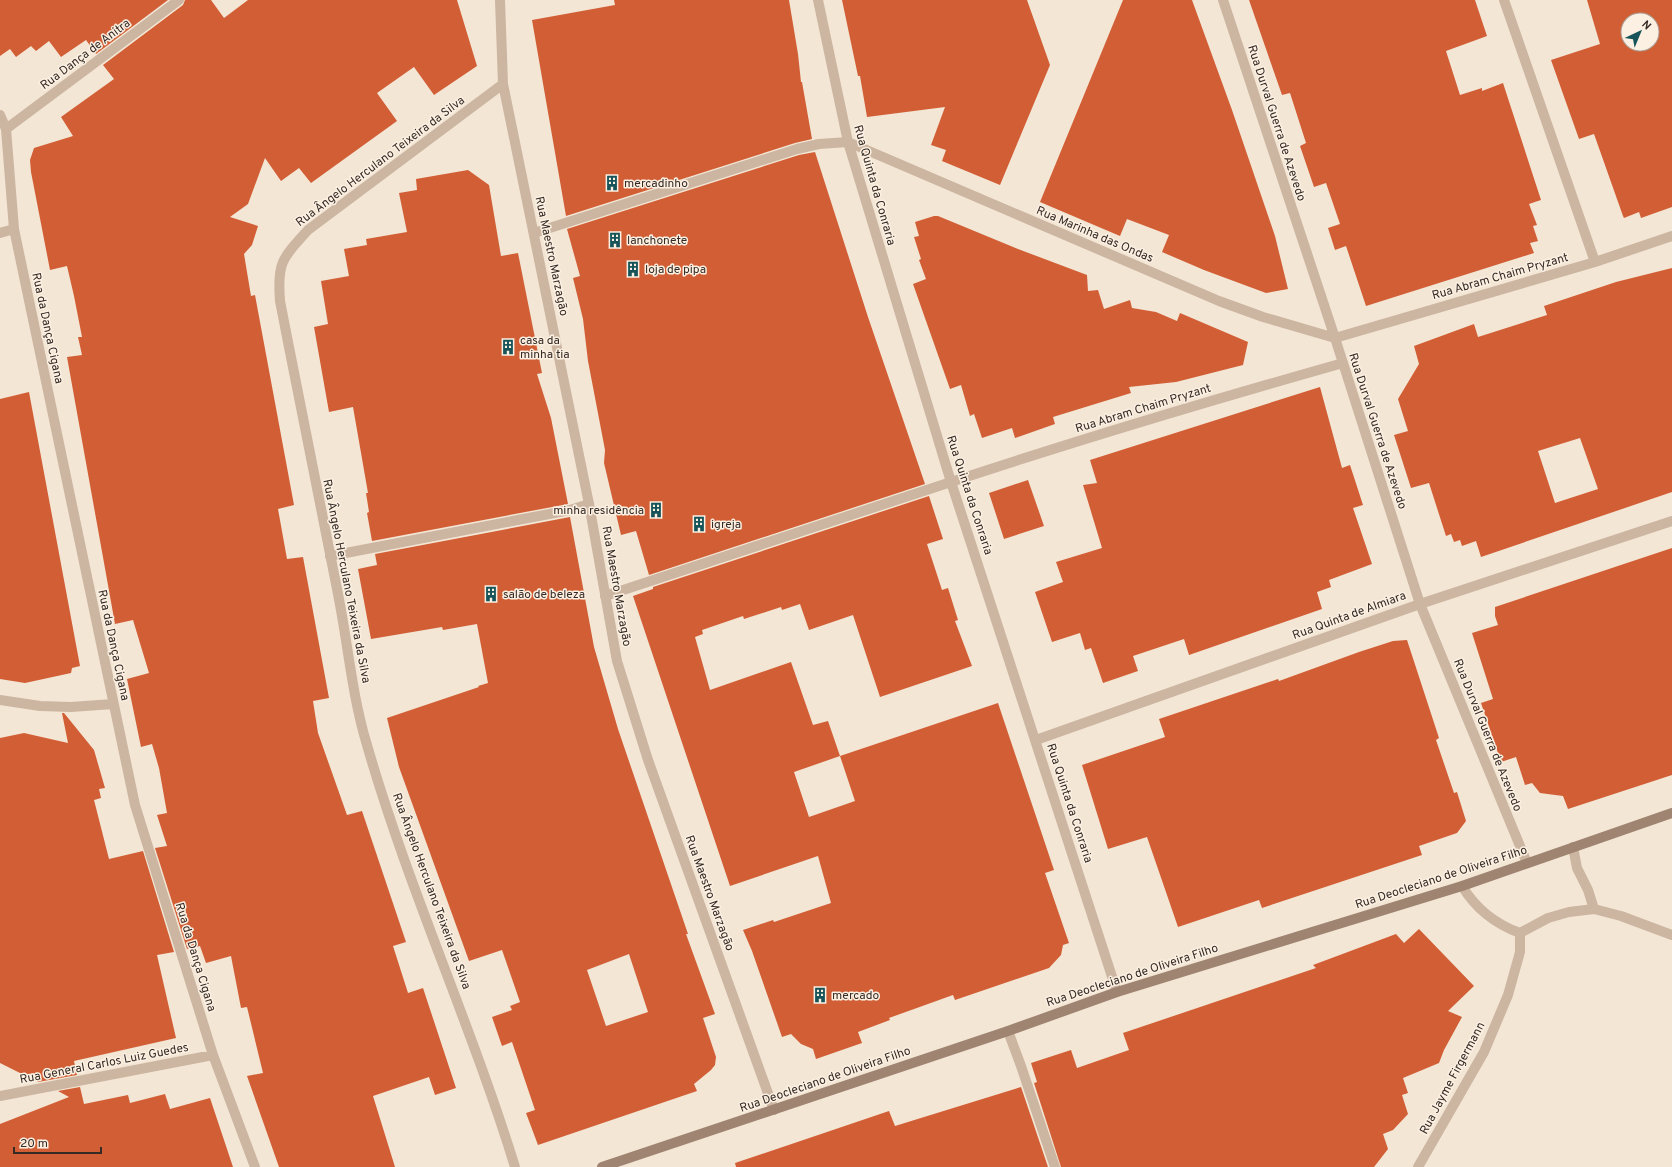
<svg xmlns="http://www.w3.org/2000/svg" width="1672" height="1167" font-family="Overpass,sans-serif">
<rect width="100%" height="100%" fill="#f3e6d5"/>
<!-- building -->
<path fill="#d25e35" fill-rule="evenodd" d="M0,0H168L96,54L86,40L61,57L49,41L36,51L31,46L16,57L10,49L0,56Z
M185,0H211L224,18L248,0H457L477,66L434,95L414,67L377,93L397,121L311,183L299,168L281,181L265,158L248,204L230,217L258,226L252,245L244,254L251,296L255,295L294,505L278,509L287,559L303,557L329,698L313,701L318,733L347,815L362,811L406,942L393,946L408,993L423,988L456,1088L435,1095L429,1077L373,1096L395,1167H279L247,1076L263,1073L247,1007L241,1008L231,956L206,963L200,946L187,949L155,848L167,846L157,815L167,813L159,768L152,744L141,747L127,679L149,673L133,620L115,624L67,357L82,355L78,337H82L74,296L67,266L50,270L31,172L30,160L34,148L73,136L61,117L114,79L103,65L183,5Z
M614,0H789L798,54L801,82H802L812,139L795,143L566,216L532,20L615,5Z
M842,0H1027L1050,65L1000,185L942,161L946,150L931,145L945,107L867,117L860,76H858Z
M1123,0H1192L1232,110L1275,236L1288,289L1266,293L1204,270L1162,252L1169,235L1127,219L1120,236L1040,202Z
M1249,0H1475L1487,36L1446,51L1460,95L1482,88V91L1503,83L1541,200L1529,204L1537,225L1533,226L1538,241L1530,243L1534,253L1366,306L1346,246L1335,250L1328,228L1340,224L1326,183L1314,187L1300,146L1306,143L1290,93L1282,95Z
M1587,0H1672V207L1641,218L1639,212L1624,218L1623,216L1594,134L1579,139L1551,60L1600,44ZM1628,20H1652V44H1628Z
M815,152L868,317L925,484L649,575L636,531L621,535L604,463L605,450L588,361L583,319L573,278L580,276L567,229L799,155Z
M468,170L489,185L501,256L518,253L542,373L537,374L551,418L568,504L372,541L367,513L369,512L366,493H368L353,407L329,412L314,327L328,324L321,281L349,276L344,249L367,245L366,239L407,232L399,193L417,190L416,179Z
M934,216H938L1018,249L1087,275L1088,291L1098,290L1104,309L1130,300L1132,308L1156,312L1177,321L1180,313L1248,342L1243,365L1176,382L1129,387L1131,393L1053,417L1055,424L1015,438L1012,428L982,438L974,414L970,416L961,385L950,389L913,284L926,279L919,260L921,259L914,237L919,236L915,222Z
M1672,268V492L1481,557L1476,541L1462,546L1460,540L1454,542L1451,534L1446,536L1429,483L1411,488L1394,435L1408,431L1398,399L1419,364L1414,346L1474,324L1478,337L1547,315L1544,306L1616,282ZM1580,438L1598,489L1555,503L1538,451Z
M1320,387L1342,468L1350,465L1363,505L1353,508L1372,564L1329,580L1331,587L1317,592L1322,609L1189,655L1184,639L1133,656L1138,671L1103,683L1091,648L1085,650L1080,633L1052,642L1035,592L1063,582L1056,562L1102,548L1083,485L1097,483L1090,460Z
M29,392L80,666L72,668L71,673L25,683L0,679V399Z
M1028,480L1044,526L1004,539L989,493Z
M929,496L943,539L927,544L942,590L948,588L958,620L955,621L972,666L880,697L853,615L809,630L800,604L782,610L781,607L744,619L743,616L702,630L703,634L695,637L710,690L791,662L813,725L828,721L840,756L998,703L1054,870L1045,873L1069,943L1063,945L1061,955L1049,968L955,1000L953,995L889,1018L890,1020L858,1032L862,1043L816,1059L813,1049L801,1044L791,1034L782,1037L752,951L743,930L773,920L774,922L831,903L818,856L730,886L633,596L653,589V587ZM840,756L855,801L809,817L794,772Z
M570,517L594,647L618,729L688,934H686L715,1014L703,1018L716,1057L715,1065L711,1070L694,1084L697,1091L538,1145L526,1113L535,1110L512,1042L502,1046L492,1017L512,1010L510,1006L520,1002L502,950L469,961L399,767L387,718L479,687L478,686L488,683L477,624L443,630L442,627L371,639L358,569L377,565L375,554ZM629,954L648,1012L606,1026L587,970Z
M1672,548V775L1568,809L1563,796L1540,793L1532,783L1525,785L1516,757L1501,762L1481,703L1493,699L1472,633L1498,625L1495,616V607Z
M1407,640L1439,738L1436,740L1454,793L1457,792L1466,821L1457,833L1419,846L1422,855L1262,908L1259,900L1178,927L1147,837L1108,849L1082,765L1165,737L1159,719L1278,679L1279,681L1359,652L1393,641Z
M62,713H64L94,750L105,788L99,789L101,798L94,800L109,859L143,851L174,952L157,955L176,1038L74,1061L77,1075L38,1082L0,1063V738L24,733L68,743Z
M1419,929L1474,986L1448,1011L1462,1017L1444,1050L1439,1063L1403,1078L1408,1093L1402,1095L1408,1114L1393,1130L1383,1134L1388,1149L1374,1167H1061L1034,1083L1037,1082L1031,1063L1071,1050L1077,1068L1129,1050L1123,1033L1316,968L1313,965L1396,934L1404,943Z
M80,1087L84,1104L128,1095L130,1103L165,1094L170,1109L210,1098L233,1167H0V1124L69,1097L58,1091Z
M1021,1087L1048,1167H736L735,1163L889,1111L895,1126Z"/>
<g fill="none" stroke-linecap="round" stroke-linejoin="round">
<!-- lane -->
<path stroke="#ccb5a1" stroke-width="10" d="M534,233L797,149L819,144L848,142
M330,556L570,510L589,504
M605,596L951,482
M1008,1031L1021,1066L1055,1167"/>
<!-- street -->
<path stroke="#ccb5a1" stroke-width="10" d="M500,0L503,84L589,504L617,661L648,760L774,1110
M818,0L848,142L951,482L1117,992
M1223,0L1335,338L1420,604L1527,863
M1504,0L1595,262
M503,84L308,230C282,259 277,262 280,301C299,399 319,497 338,594C348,644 352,696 367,745C408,888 471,1024 515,1167
M0,115L6,129L14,229L135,805L213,1055L255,1167
M6,129L179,0
M848,142L1219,301L1263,317L1335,338L1595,262L1672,236
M0,233L14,229
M951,482C1081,439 1212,400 1343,363
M0,700L40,706L71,707L113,704
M1036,740L1420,604L1672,521
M1573,847L1577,868L1588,890L1594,909
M1462,886C1476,909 1495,924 1520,933
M1520,933L1548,918L1569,912L1594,909L1621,916L1672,935
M0,1096L213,1055
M1418,1167L1484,1052L1508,995L1520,952V933"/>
<!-- secondary -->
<path stroke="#9f8472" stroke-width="10" d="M602,1167L1008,1031L1117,992L1462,886L1672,813"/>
</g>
<!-- icons -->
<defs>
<symbol id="building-bare" viewBox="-9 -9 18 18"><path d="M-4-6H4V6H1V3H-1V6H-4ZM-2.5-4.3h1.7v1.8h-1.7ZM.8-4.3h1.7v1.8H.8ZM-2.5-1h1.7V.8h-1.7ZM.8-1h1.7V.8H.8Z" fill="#16545a" stroke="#fbf0e2" stroke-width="2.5" paint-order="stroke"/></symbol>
</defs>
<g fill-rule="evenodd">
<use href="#building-bare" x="601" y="172" width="22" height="22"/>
<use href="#building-bare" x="604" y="229" width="22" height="22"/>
<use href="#building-bare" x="622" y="258" width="22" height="22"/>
<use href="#building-bare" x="497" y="336" width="22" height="22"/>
<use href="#building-bare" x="645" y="499" width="22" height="22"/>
<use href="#building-bare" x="688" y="513" width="22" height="22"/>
<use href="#building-bare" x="480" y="583" width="22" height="22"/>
<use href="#building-bare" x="809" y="984" width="22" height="22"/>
</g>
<g text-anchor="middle" stroke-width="3" stroke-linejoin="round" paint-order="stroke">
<!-- street labels -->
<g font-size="12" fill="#352a24" stroke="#fbf0e2">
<text transform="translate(85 54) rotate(-37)" y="4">Rua Dança de Anitra</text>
<text transform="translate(1277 123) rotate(72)" y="4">Rua Durval Guerra de Azevedo</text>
<text transform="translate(380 161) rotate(-37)" y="4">Rua Ângelo Herculano Teixeira da Silva</text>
<text transform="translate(875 185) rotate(74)" y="4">Rua Quinta da Conraria</text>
<text transform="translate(1095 234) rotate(23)" y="4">Rua Marinha das Ondas</text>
<text transform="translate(552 256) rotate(78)" y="4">Rua Maestro Marzagão</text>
<text transform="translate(1500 276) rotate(-16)" y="4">Rua Abram Chaim Pryzant</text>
<text transform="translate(48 328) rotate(78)" y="4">Rua da Dança Cigana</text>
<text transform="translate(1143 408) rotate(-17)" y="4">Rua Abram Chaim Pryzant</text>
<text transform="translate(1378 431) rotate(72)" y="4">Rua Durval Guerra de Azevedo</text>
<text transform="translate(970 495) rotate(72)" y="4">Rua Quinta da Conraria</text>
<text transform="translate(347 581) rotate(79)" y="4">Rua Ângelo Herculano Teixeira da Silva</text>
<text transform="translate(617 586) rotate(80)" y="4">Rua Maestro Marzagão</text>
<text transform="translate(1349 615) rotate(-20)" y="4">Rua Quinta de Almiara</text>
<text transform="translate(114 645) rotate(78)" y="4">Rua da Dança Cigana</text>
<text transform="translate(1488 735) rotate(68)" y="4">Rua Durval Guerra de Azevedo</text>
<text transform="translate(1070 803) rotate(72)" y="4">Rua Quinta da Conraria</text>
<text transform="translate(1441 877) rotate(-18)" y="4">Rua Deocleciano de Oliveira Filho</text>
<text transform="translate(432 891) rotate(70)" y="4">Rua Ângelo Herculano Teixeira da Silva</text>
<text transform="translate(710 893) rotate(70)" y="4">Rua Maestro Marzagão</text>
<text transform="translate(196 957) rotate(73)" y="4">Rua da Dança Cigana</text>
<text transform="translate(1132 975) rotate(-18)" y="4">Rua Deocleciano de Oliveira Filho</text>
<text transform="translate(104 1063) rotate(-11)" y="4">Rua General Carlos Luiz Guedes</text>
<text transform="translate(1452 1078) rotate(-62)" y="4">Rua Jayme Firgermann</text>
<text transform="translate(825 1079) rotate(-19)" y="4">Rua Deocleciano de Oliveira Filho</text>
</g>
<!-- poi labels -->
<g font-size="12" fill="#352a24" stroke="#fbf0e2" text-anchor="start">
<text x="624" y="187">mercadinho</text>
<text x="627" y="244">lanchonete</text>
<text x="645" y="273">loja de pipa</text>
<text x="520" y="344">casa da<tspan x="520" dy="14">minha tia</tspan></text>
<text x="644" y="514" text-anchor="end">minha residência</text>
<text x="711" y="528">igreja</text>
<text x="503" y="598">salão de beleza</text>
<text x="832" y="999">mercado</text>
</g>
</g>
<!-- north arrow -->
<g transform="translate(1640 32) rotate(44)"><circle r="19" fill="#fbf0e2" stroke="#aca196"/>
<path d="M0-3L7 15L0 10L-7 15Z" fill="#16545a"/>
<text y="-6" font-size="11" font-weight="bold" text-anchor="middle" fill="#352a24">N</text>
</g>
<!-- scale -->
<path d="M14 1147v6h87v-6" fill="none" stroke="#352a24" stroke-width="2"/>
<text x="20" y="1147" font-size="12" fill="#352a24" stroke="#fbf0e2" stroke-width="3" paint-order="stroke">20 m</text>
</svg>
